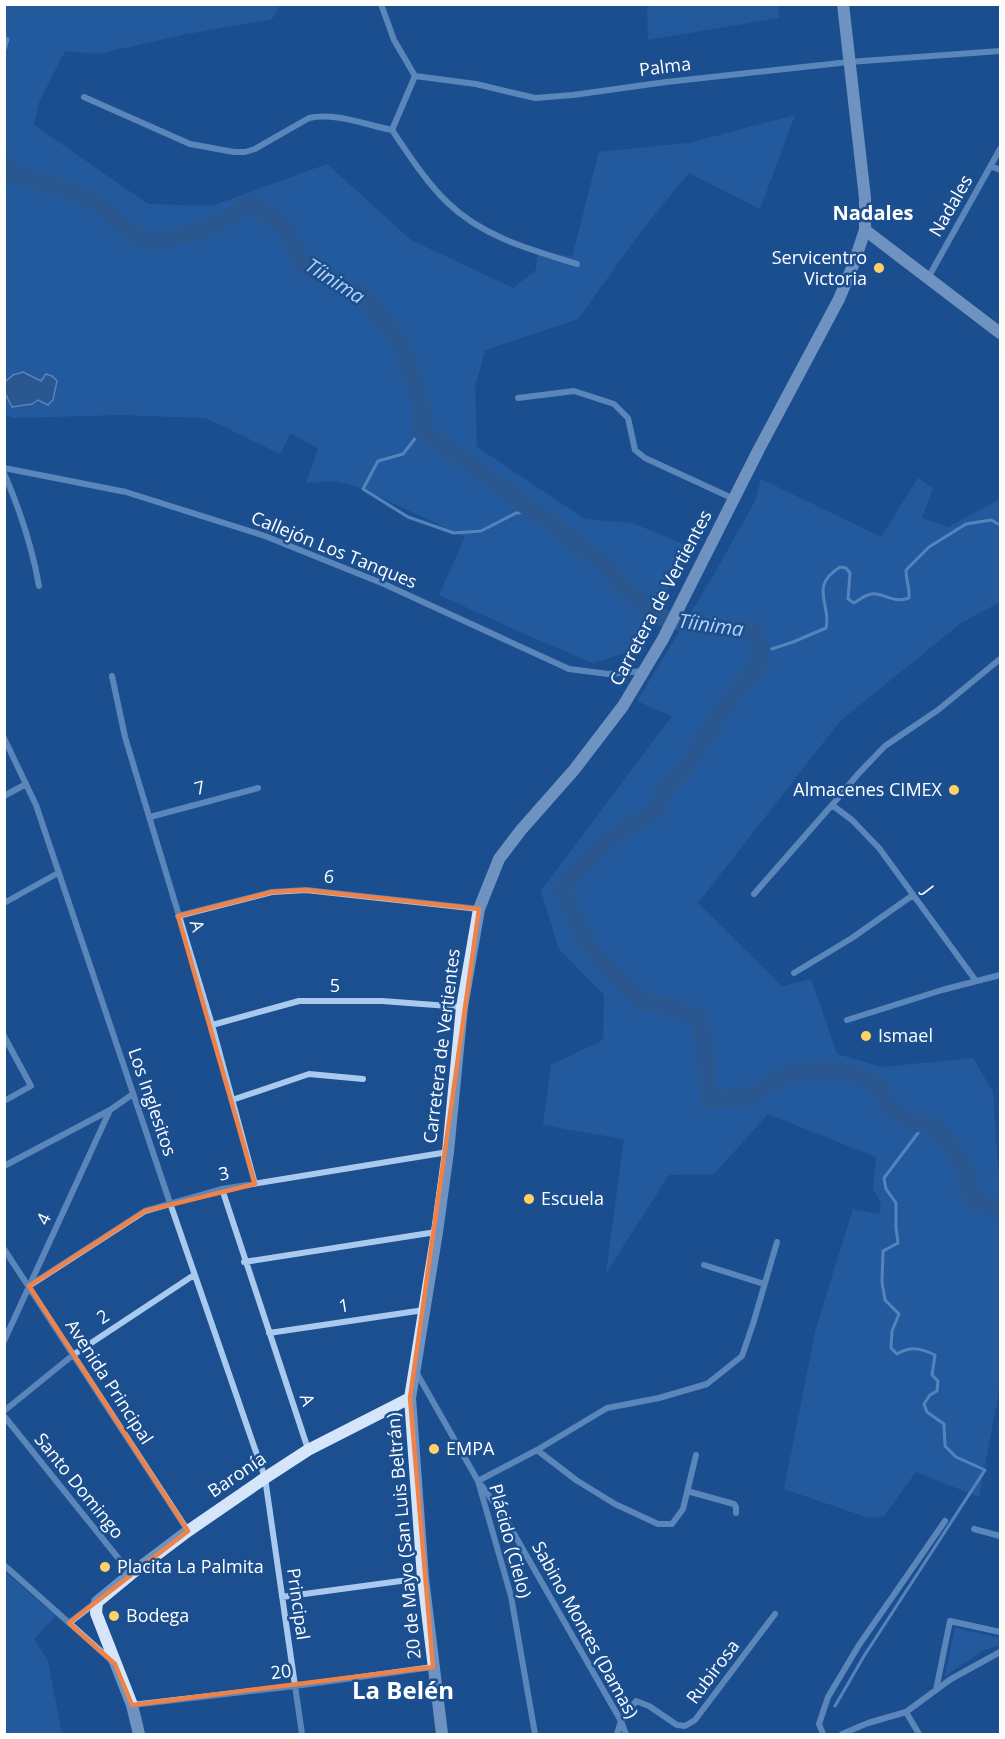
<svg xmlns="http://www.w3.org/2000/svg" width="1005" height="1739" font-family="'Open Sans',sans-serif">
<rect width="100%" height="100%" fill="#1b4f8f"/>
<!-- green -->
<path fill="#2e69ad" d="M5,5H280L272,19L182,35L98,54L65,51L39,102L34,125L148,204L212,206L327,164L411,240L513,288L536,270L538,250L572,257L599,152L689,143L795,115L760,209L689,173L645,226L578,319L485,350L475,387L477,447L585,519L632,523L691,547L637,649L593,663L518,631L439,595L465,537L359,487L336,481L306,483L318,449L291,433L280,454L206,418L121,415L13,418L5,414Z
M647,5H778L779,18L648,40Z
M918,478L933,488L922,518L948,527L1000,499V602L961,623L840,721L698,903L782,986L811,979L837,1054L882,1067L973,1058L993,1092L998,1168L1000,1170V1384L979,1497L916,1472L884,1516L869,1518L784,1489L816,1328L853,1209L880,1214L881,1204L873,1188L876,1157L768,1114L714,1174L669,1175L606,1273L624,1139L543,1125L551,1065L603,1040L604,995L559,949L541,891L672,716L637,701L712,578L755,501L761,479L881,537Z
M5,1572L56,1616L34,1639L48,1661L62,1734H5Z
M955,1628L1000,1638V1645L984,1650L945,1676Z"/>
<!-- water -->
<path fill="#3c6290" stroke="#9cc4f0" stroke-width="1.5" d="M23,372L41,381L46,374L52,376L57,381L53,400L48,405L38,400L32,404L12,407L5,393V382L13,375Z"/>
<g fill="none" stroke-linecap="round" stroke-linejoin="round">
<!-- stream -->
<path stroke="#9cc4f0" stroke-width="3" d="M4,37L8,39L4,53
M4,176L12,174
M421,431L403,454L378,461L363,489L408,517L454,533L481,531L516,513L534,512
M762,652L793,642L826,628C832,605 808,587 840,567L846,568L850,573L848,599L854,603C859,600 865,595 871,594C883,592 893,604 909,598C910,589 906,580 906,570L929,547L966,524L991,520L1000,525
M835,1706L864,1656L985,1470L956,1457L945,1446L944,1424L927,1412L924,1404L930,1395L937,1391L938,1381L932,1375L935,1355C920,1348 911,1346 897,1354L891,1348L892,1331L899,1314L885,1300L882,1282L883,1251L898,1243L896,1227V1203L886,1189L884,1178L924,1125"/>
<!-- river -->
<path stroke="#3c6290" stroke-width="18" d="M4,165L12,174L47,183L92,200L135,235L153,242L198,232L235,214L248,203L264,212L283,226L303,264L368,300L401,344L421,404L423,428L421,431L475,467L534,512L547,519L575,543L603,563L625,589L657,616L704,628H752L762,652L754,671L727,703L683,771L665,788L658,808L606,842L561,889L587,944L638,1000L671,1007L699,1019L707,1061L709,1100L748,1097L773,1082L792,1073L827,1070L852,1072L879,1086L889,1108L911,1122L934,1126L950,1145L965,1170L972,1199L1000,1209"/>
<!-- minor -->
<path stroke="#a9c9ee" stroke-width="6" d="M381,4L394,40L415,76
M415,76L476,84L535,98L573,95L666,82L849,62L1000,51
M84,97L190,144L234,152H245L255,149L309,118C334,112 367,125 392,130C409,155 426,182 448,203C483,237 532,250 577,264
M392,130L415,76
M991,166L1000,170
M928,278L1000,149
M518,398L574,391L614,404L628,418L635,450L645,458L734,499
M4,468L126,492L265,536L384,584L569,669L608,674L644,671
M4,473C20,510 32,546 39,586
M112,676L125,737L212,1025L255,1184
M4,738L36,805L170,1203L265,1478L302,1734
M4,796L26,784
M832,805L852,820L879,848L976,981
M150,817L258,788
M754,894L832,805L859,773L885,746L938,710L1000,659
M4,903L58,873
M178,916L272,892L306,890L479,909
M794,973L852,938L913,895
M847,1020L942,990L1000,975
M212,1025L299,1001H382L462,1007
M4,1036L31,1086L4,1101
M232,1100L309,1074L363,1079
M4,1166L110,1110L133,1094
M222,1189L308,1449
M4,1249L188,1531
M244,1262L436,1232
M704,1265L764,1284
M29,1286L145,1211L222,1189L448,1152
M269,1333L424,1310
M4,1341L110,1110
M415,1370L478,1481L511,1596L535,1734
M4,1411L73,1355L194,1275
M4,1416L131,1574
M537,1450L576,1480L615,1504L658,1524H672L683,1509L696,1455
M478,1481L537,1450L607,1408L659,1398L707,1384L742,1356L753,1324L777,1242
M482,1486L505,1518L621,1721L626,1734
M687,1491L734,1504L736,1507V1513
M974,1529L1000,1536
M4,1565L112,1661
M282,1597L423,1578
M69,1623L95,1603
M936,1690L950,1621L1000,1632
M132,1705L295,1686L433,1667
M906,1712L919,1734
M617,1734L621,1721L636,1701L649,1706L677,1725L685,1726L695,1720L775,1614
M823,1734L819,1724L828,1697L859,1645L945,1521
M842,1734L868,1723L906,1712L951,1679L1000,1652"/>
<!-- secondary -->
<path stroke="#d6e6fa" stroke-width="12" d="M865,230L1000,333
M139,1734L132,1705L96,1613L97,1602L131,1574L188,1531L265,1478L308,1450L410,1398
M442,1734L423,1578L410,1398L437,1232L448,1152L462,1007L479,909L499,859L521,830L574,770L623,706L663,639L759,449L839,299L854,263L865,230V198L843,4"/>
</g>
<!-- marked area -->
<path d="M0 0H1005V1739H0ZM306,890L479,909L410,1398L433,1667L132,1705L115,1664L69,1623L188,1531L29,1286L145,1211L255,1184L178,916L272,892Z" fill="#1b4f8f" fill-opacity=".55" fill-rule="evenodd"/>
<path fill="none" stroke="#ee8249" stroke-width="4.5" stroke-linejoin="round" d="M306,890L479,909L410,1398L433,1667L132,1705L115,1664L69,1623L188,1531L29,1286L145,1211L255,1184L178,916L272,892Z"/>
<!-- markers -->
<g fill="#ffd166" stroke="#1b4f8f" stroke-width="2">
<circle cx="879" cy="268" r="6"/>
<circle cx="954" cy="790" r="6"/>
<circle cx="866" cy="1036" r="6"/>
<circle cx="529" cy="1199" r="6"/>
<circle cx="434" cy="1449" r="6"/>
<circle cx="105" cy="1567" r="6"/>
<circle cx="114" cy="1616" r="6"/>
</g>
<g text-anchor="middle" stroke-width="5" stroke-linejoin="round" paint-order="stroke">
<!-- street labels -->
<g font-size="18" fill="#fff" stroke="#1b4f8f">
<text transform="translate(665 67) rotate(-7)" y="6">Palma</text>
<text transform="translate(951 206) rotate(-60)" y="6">Nadales</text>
<text transform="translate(334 550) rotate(22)" y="6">Callejón Los Tanques</text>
<text transform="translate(661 598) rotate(-62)" y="6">Carretera de Vertientes</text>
<text transform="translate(200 788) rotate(-15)" y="6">7</text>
<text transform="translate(329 877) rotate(7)" y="6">6</text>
<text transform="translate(928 890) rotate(53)" y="6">J</text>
<text transform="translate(197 926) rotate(73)" y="6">A</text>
<text x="335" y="992">5</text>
<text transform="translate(442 1046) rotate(-83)" y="6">Carretera de Vertientes</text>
<text transform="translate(152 1102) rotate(71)" y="6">Los Inglesitos</text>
<text transform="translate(224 1174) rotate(-11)" y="6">3</text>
<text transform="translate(44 1219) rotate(-65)" y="6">4</text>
<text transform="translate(344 1306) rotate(-9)" y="6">1</text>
<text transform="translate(103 1317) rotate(-33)" y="6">2</text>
<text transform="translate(109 1382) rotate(57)" y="6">Avenida Principal</text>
<text transform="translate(307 1400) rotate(71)" y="6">A</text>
<text transform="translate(237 1475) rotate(-34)" y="6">Baronía</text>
<text transform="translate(79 1486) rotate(51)" y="6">Santo Domingo</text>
<text transform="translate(404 1536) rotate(-95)" y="6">20 de Mayo (San Luis Beltrán)</text>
<text transform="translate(510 1541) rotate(75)" y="6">Plácido (Cielo)</text>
<text transform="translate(298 1604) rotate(82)" y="6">Principal</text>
<text transform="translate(585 1630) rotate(61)" y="6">Sabino Montes (Damas)</text>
<text transform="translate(281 1672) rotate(-7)" y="6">20</text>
<text transform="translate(713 1672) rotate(-53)" y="6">Rubirosa</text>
</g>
<!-- poi labels -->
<g font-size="18" fill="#fff" stroke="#1b4f8f" text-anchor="start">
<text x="867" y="264" text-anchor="end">Servicentro<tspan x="867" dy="21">Victoria</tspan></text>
<text x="942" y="796" text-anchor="end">Almacenes CIMEX</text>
<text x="878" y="1042">Ismael</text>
<text x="541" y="1205">Escuela</text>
<text x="446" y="1455">EMPA</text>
<text x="117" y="1573">Placita La Palmita</text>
<text x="126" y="1622">Bodega</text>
</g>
<!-- neighbourhood labels -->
<g font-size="20" font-weight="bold" fill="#fff" stroke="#1b4f8f">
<text x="873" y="220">Nadales</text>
</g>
<!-- water labels -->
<g font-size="20" font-style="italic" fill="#b5d3f5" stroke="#1b4f8f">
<text transform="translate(335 281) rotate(33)" y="7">Tíinima</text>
<text transform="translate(711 625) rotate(8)" y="7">Tíinima</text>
</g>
<!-- district labels -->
<g font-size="24" font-weight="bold" fill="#fff" stroke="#1b4f8f">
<text x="403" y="1699">La Belén</text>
</g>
</g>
<!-- border -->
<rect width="1005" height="1739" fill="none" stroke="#ffffff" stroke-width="12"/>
</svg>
